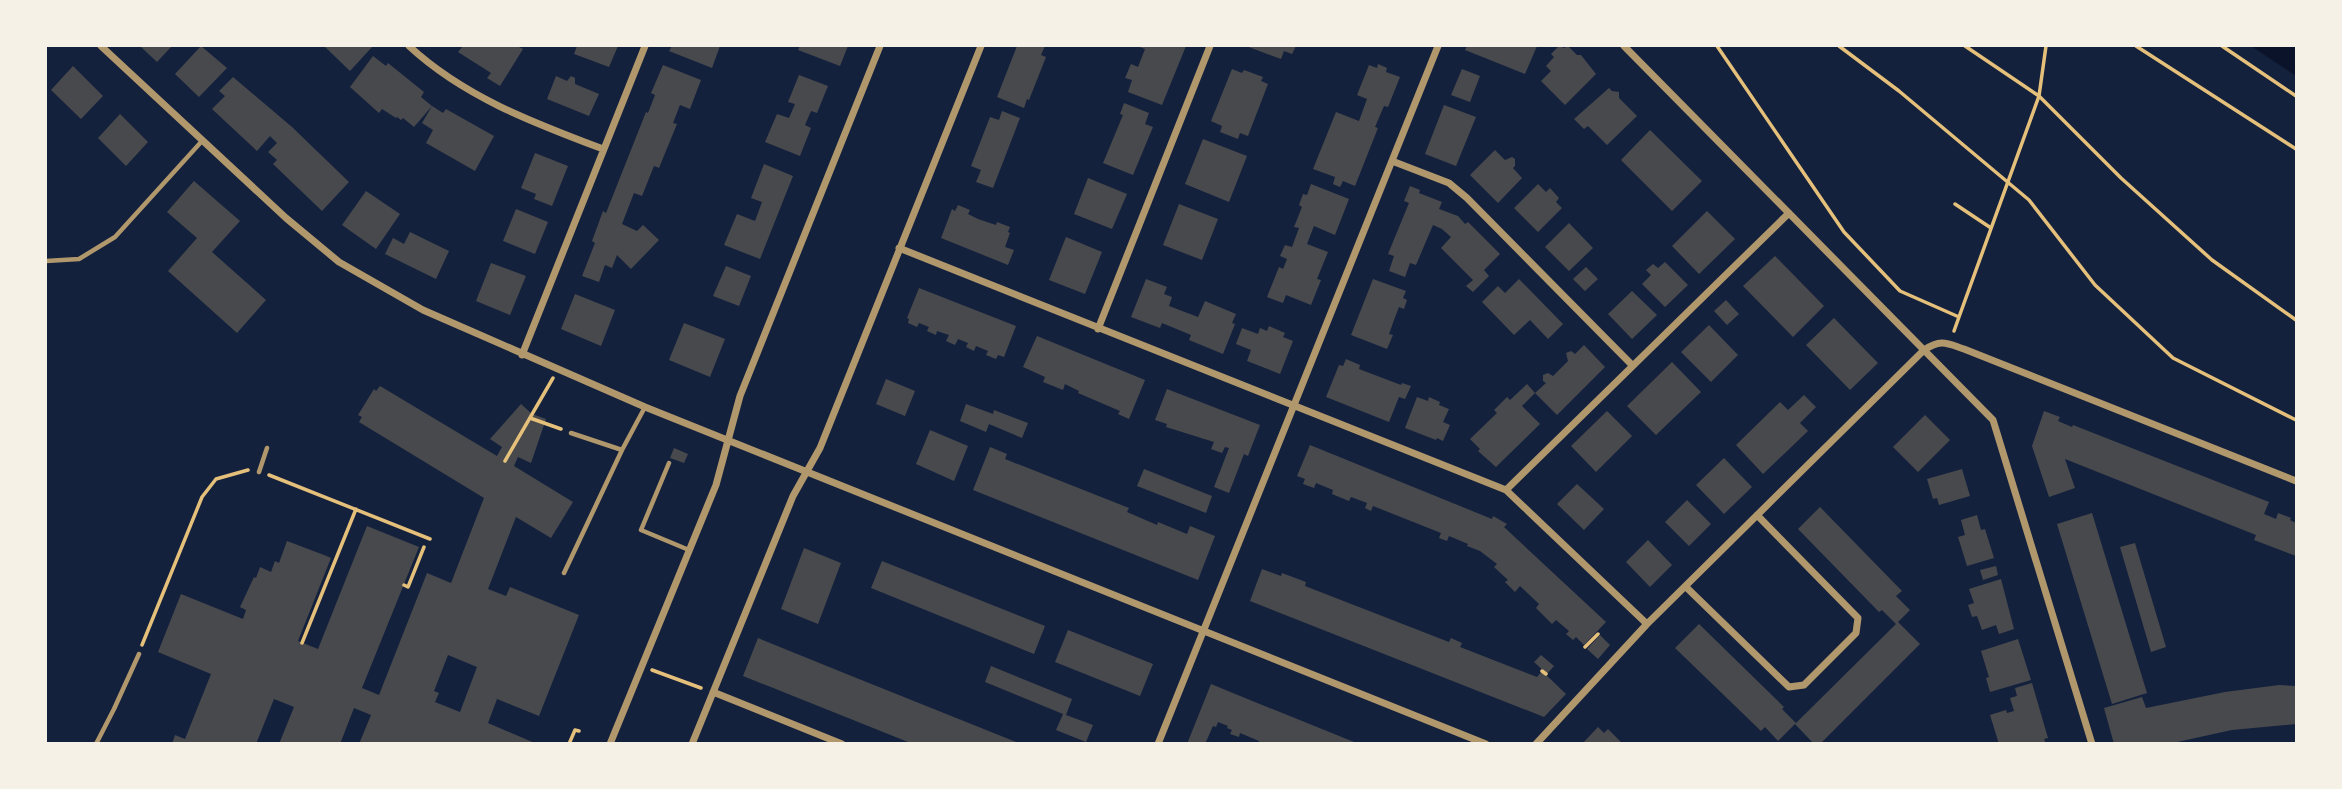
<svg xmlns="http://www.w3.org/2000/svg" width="2342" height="789" font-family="'Open Sans',sans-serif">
<rect width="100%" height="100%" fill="#14213d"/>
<!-- water -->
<path fill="#0b132b" d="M2251,46H2296V76Z"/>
<!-- building -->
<path fill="#48494c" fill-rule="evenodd" d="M140,46H172L157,62Z
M201,46L227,68L199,97L175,74Z
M324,46H370L372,47L350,71Z
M463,46H517L523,49L500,86L487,78L491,73L458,52Z
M577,46H618L609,67L574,54Z
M672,46H720L712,68L669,51Z
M800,46H848L840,66L798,50Z
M1017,46L1022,47V46H1045L1041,55L1046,57L1029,100L1027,99L1024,108L997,97Z
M1137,46H1186L1162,105L1128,92L1132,80L1125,78L1131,64L1138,67L1145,49Z
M1246,46H1296L1292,54L1284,51L1281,59Z
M1467,46H1537L1525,74L1465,50Z
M1559,46L1564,48L1568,46L1577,55H1581L1596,74L1565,105L1541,81L1551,71L1546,66L1554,57L1551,54Z
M373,56L386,66L388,63L424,92L421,97L432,106L443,113L446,109L494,136L475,171L426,143L433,130L422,123L432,106L414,127L403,118L401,120L397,117L396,118L382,109L379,113L350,87Z
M1378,64L1387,68L1386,72L1400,77L1388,107L1384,106L1375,127L1378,128L1355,186L1343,181L1340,187L1333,184L1335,177L1313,169L1336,112L1359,121L1367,99L1357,95L1369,65L1377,68Z
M663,65L701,80L690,109L680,105L673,123L677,124L659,168L654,166L642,196L634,193L622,224L637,231L643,225L659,240L631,269L617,255L612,268L605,265L599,282L582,276L595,243L592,241L603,211L606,213L646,112L648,113L655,95L651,93Z
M73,66L103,96L81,119L51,90Z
M1232,69L1242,73L1244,70L1263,77L1261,81L1268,84L1248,136L1240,133L1238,139L1220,132L1222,126L1211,121Z
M1462,69L1480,76L1470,102L1451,95Z
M799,75L828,86L817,113L811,111L805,125L811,128L800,156L765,142L777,114L789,118L795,104L788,102Z
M556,76L567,81L571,76L575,78V84L599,94L589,116L547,99Z
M233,77L292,127L349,182L322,211L273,164L277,160L268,152L277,143L270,136L257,151L212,109L225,96L219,91Z
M1609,88L1612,91L1619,92V98L1637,116L1607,145L1588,126L1584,129L1574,119Z
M1124,103L1149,113L1145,124L1153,127L1133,175L1103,163L1123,115L1120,114Z
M1444,105L1476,117L1456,166L1425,154Z
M1002,111L1020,118L993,188L976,182L981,170L971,166L990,117L999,120Z
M120,114L148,142L126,166L98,138Z
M1650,130L1702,181L1672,211L1621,160Z
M1203,139L1247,156L1229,202L1185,184Z
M1495,150L1505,160L1512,157L1515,159V166L1513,168L1522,178L1498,203L1470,175Z
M535,153L568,166L552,206L534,199L536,194L521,188Z
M764,164L793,176L760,259L724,245L737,214L755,221L762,202L751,198Z
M1088,178L1127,194L1112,229L1074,214Z
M194,181L240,221L212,252L266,300L237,333L168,271L197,238L167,212Z
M1311,184L1349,199L1335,235L1314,226L1307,244L1328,252L1317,279L1321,280L1311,305L1286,295L1283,303L1267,297L1279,267L1283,269L1287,259L1280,256L1285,245L1292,247L1299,228L1294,227L1302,207L1299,205L1303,194L1307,195Z
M1538,184L1546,192L1550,188L1559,198L1556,202L1562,208L1538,232L1514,208Z
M1410,186L1420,190L1419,193L1442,202L1439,209L1458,216L1465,224L1468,222L1500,254L1484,270L1489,276L1473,292L1466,286L1473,280L1441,248L1451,237L1442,229L1433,225L1416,265L1410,263L1405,277L1389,271L1394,256L1388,254L1409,203L1404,201Z
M366,191L400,214L376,249L342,225Z
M1179,204L1218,219L1202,260L1163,245Z
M958,205L970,210L968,214L978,219L996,225L997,222L1010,227L1008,232L1010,233L1005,247L1014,250L1008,265L941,238L952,209L955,211Z
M516,209L548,222L535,254L503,241Z
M1707,211L1735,239L1699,274L1672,246Z
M1569,223L1593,248L1569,271L1545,247Z
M410,232L449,251L436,279L385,254L393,238L404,244Z
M1066,237L1102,252L1085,294L1049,280Z
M1775,256L1824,306L1793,337L1743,286Z
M1665,262L1688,285L1665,307L1642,284L1651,275L1646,270L1653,264L1658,268Z
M491,263L526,276L510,315L476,301Z
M726,266L751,276L739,306L713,296Z
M1586,267L1598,279L1585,291L1573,279Z
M1146,279L1167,287L1164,294L1172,297L1169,306L1198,317L1205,301L1236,314L1232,323L1235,324L1223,354L1189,340L1191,335L1162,323L1160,328L1131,317Z
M1373,279L1406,291L1403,298L1407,300L1404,309L1399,307L1394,320L1389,334L1393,335L1387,349L1351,335Z
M1519,279L1563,324L1548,339L1530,320L1514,335L1482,302L1498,286L1505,293Z
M919,288L1016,326L1004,357L998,355L996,359L986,355L988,351L976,346L974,351L966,347L968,343L958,339L955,345L946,341L949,335L937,331L936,335L927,331L929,327L919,323L917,327L908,323L909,319L907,318Z
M1632,291L1657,315L1632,339L1608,314Z
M575,294L615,310L601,346L561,329Z
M1726,300L1739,314L1727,325L1714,311Z
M1834,318L1878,363L1850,390L1806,345Z
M684,323L725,339L710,377L669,360Z
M1709,325L1738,355L1711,382L1681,352Z
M1269,326L1285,333L1283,337L1293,341L1280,374L1247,361L1251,350L1236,344L1242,328L1258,334L1260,328L1267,331Z
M1037,336L1145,380L1129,419L1118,414L1120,411L1078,393L1079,391L1065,384L1063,390L1043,382L1045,377L1023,367Z
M1584,345L1605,367L1557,415L1535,393L1546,383L1543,381V375L1548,373L1553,376L1568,361L1566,353L1571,351L1575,354Z
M1346,359L1360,365L1359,369L1401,385L1402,383L1411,386L1405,399L1399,397L1389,422L1326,397L1339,365L1343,366Z
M1672,362L1701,392L1656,435L1627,406Z
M886,379L915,391L905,416L876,404Z
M1527,384L1535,393L1522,406L1540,424L1496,467L1478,451L1480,449L1470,439L1497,413L1494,410L1507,397L1510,400Z
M380,386L497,456L502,447L490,439L521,404L532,414L546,419L531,463L518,457L514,466L573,502L551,538L516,517L488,589L506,596L510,587L579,615L539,716L497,699L488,723L537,744H359L371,715L354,708L340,744H279L294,707L274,699L256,744H172L175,735L185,739L211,674L158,652L181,594L243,619L246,610L240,607L254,577L256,578L260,567L271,572L275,561L279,563L287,541L324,555L331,558L298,641L318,649L367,526L419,547L362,688L379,695L427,573L451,583L484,498L359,422L362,417L358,415L374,389L376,391ZM448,655L477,667L460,712L435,702L439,693L434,691Z
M1167,389L1260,425L1248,456L1244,454L1229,493L1214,487L1229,448L1225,447L1222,453L1211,449L1214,442L1166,427L1167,424L1155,420Z
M1804,395L1816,407L1800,423L1808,431L1763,474L1736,445L1780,402L1788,410Z
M1417,397L1428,401L1429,397L1440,402L1439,405L1449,409L1443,422L1450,425L1443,441L1437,438L1436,440L1405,428Z
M966,404L993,414L994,410L1028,423L1022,438L989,424L986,432L960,421Z
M1607,411L1632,436L1596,472L1571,446Z
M2044,411L2060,417L2058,421L2072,427L2073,425L2269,502L2264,514L2276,519L2278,513L2291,518L2290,520L2296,523V556L2254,540L2256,535L2065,459L2075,488L2049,497L2032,446Z
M1925,415L1950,440L1918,472L1893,447Z
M930,430L968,446L954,481L916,464Z
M1310,445L1492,519L1493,516L1507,524L1504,527L1606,622L1584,645L1576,637L1573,640L1566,634L1569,631L1556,620L1552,624L1536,608L1539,604L1520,586L1515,592L1505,582L1508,580L1494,567L1497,564L1480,551L1467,546L1468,544L1449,536L1447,541L1439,538L1441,533L1373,506L1371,511L1365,508L1367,503L1351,497L1349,501L1332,494L1333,490L1316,483L1314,488L1303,484L1305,479L1297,476Z
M990,447L1007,454L1005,459L1129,508L1127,512L1157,525L1158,522L1187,534L1190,526L1215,536L1198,580L973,490Z
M674,448L688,454L684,463L670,458Z
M1724,458L1752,487L1724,514L1696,485Z
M1144,469L1212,496L1206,513L1137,486Z
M1962,469L1970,496L1939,505L1937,498L1933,499L1927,479Z
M1577,484L1604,509L1584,530L1557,504Z
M1687,500L1711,524L1689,546L1665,522Z
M1820,507L1902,591L1896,596L1910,610L1898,622L1920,644L1820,744H1814L1795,724L1896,624L1882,610L1879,612L1798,529Z
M2092,513L2147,693L2112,704L2057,524Z
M1977,515L1981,530L1985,529L1994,558L1967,566L1958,537L1965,535L1961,520Z
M1648,540L1672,565L1650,587L1626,562Z
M2135,543L2166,647L2151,652L2120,547Z
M804,548L841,563L818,624L781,609Z
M882,561L1045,626L1034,654L871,588Z
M1996,566L1998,575L1983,580L1980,570Z
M1262,569L1281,576L1282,573L1306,582L1305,586L1449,642L1451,638L1462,643L1460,647L1537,677L1542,671L1566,694L1544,717L1250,601Z
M2001,579L2014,629L1999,634L1996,625L1982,630L1977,616L1972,617L1968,605L1974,603L1969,589Z
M1699,624L1784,707L1782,709L1796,723L1778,741L1765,727L1761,731L1675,648Z
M1068,630L1153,664L1140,696L1055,662Z
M1600,635L1610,645L1598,659L1587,649Z
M758,638L849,675L1021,744H913L743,676Z
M2018,639L2031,680L1990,692L1986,678L1989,677L1981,651Z
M1541,655L1554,666L1547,674L1534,662Z
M991,666L1072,699L1066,715L1093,725L1086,742L1056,730L1063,714L985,682Z
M2032,683L2048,738L2044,739L2046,744H1999L1990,715L2006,710L2007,713L2014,711L2010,698L2017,696L2015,688Z
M1211,684L1245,698L1359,744H1258L1259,741L1240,733L1239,737L1230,734L1232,730L1227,728L1228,726L1218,722L1216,727L1213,726L1205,744H1187Z
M2279,685L2296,686V724L2232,730L2168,744H2114L2104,708L2142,697L2146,708L2225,692Z
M1598,727L1604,733L1608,729L1623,744H1582Z"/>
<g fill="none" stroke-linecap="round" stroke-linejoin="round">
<!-- path -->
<path stroke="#e5c07b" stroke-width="3.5" d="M1717,46L1844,232L1900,291L1959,317L1954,331
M1839,46L1899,91L2029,200L2095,285L2173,358L2296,420
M1965,46L2039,96L2121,178L2212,260L2296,320
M2136,46L2296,149
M2222,46L2296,96
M1955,204L1991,228
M1959,317L2039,96L2046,46
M530,418L561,429
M505,461L553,378
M269,475L430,539
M404,585L408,587L424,547
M302,643L356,509
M142,645L202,497L216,479L248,470
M1585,647L1598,634
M652,670L701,688
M1542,671L1546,674
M569,744L575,730L579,731"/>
<!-- service -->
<path stroke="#b1986c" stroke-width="4.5" d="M46,261L79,259L115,237L202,141
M571,433L622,450L645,407
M669,463L641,530L689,550
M259,472L267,448
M564,573L622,450
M96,744L114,709L139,654"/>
<!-- minor -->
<path stroke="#b1986c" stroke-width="7" d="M101,46L286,218L339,262L423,310L645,407L1486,744
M409,46C464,97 534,123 603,149
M1624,46L1993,420L2092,744
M1392,161L1449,183L1467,198L1632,365
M899,248L1506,490L1647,624
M1098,329L1210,46
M522,355L645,46
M1506,490L1789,213
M1686,587L1789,687L1804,685L1856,633L1858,618L1757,515
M713,692L842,744
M610,744L716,485L740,396L880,46
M692,744L793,496L820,448L981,46
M1158,744L1438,46
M1536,744L1647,624L1924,350C1941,339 1946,343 1964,349L2296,481"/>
</g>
<!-- border -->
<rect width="2342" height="789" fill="none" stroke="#f6f1e7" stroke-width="94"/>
</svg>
